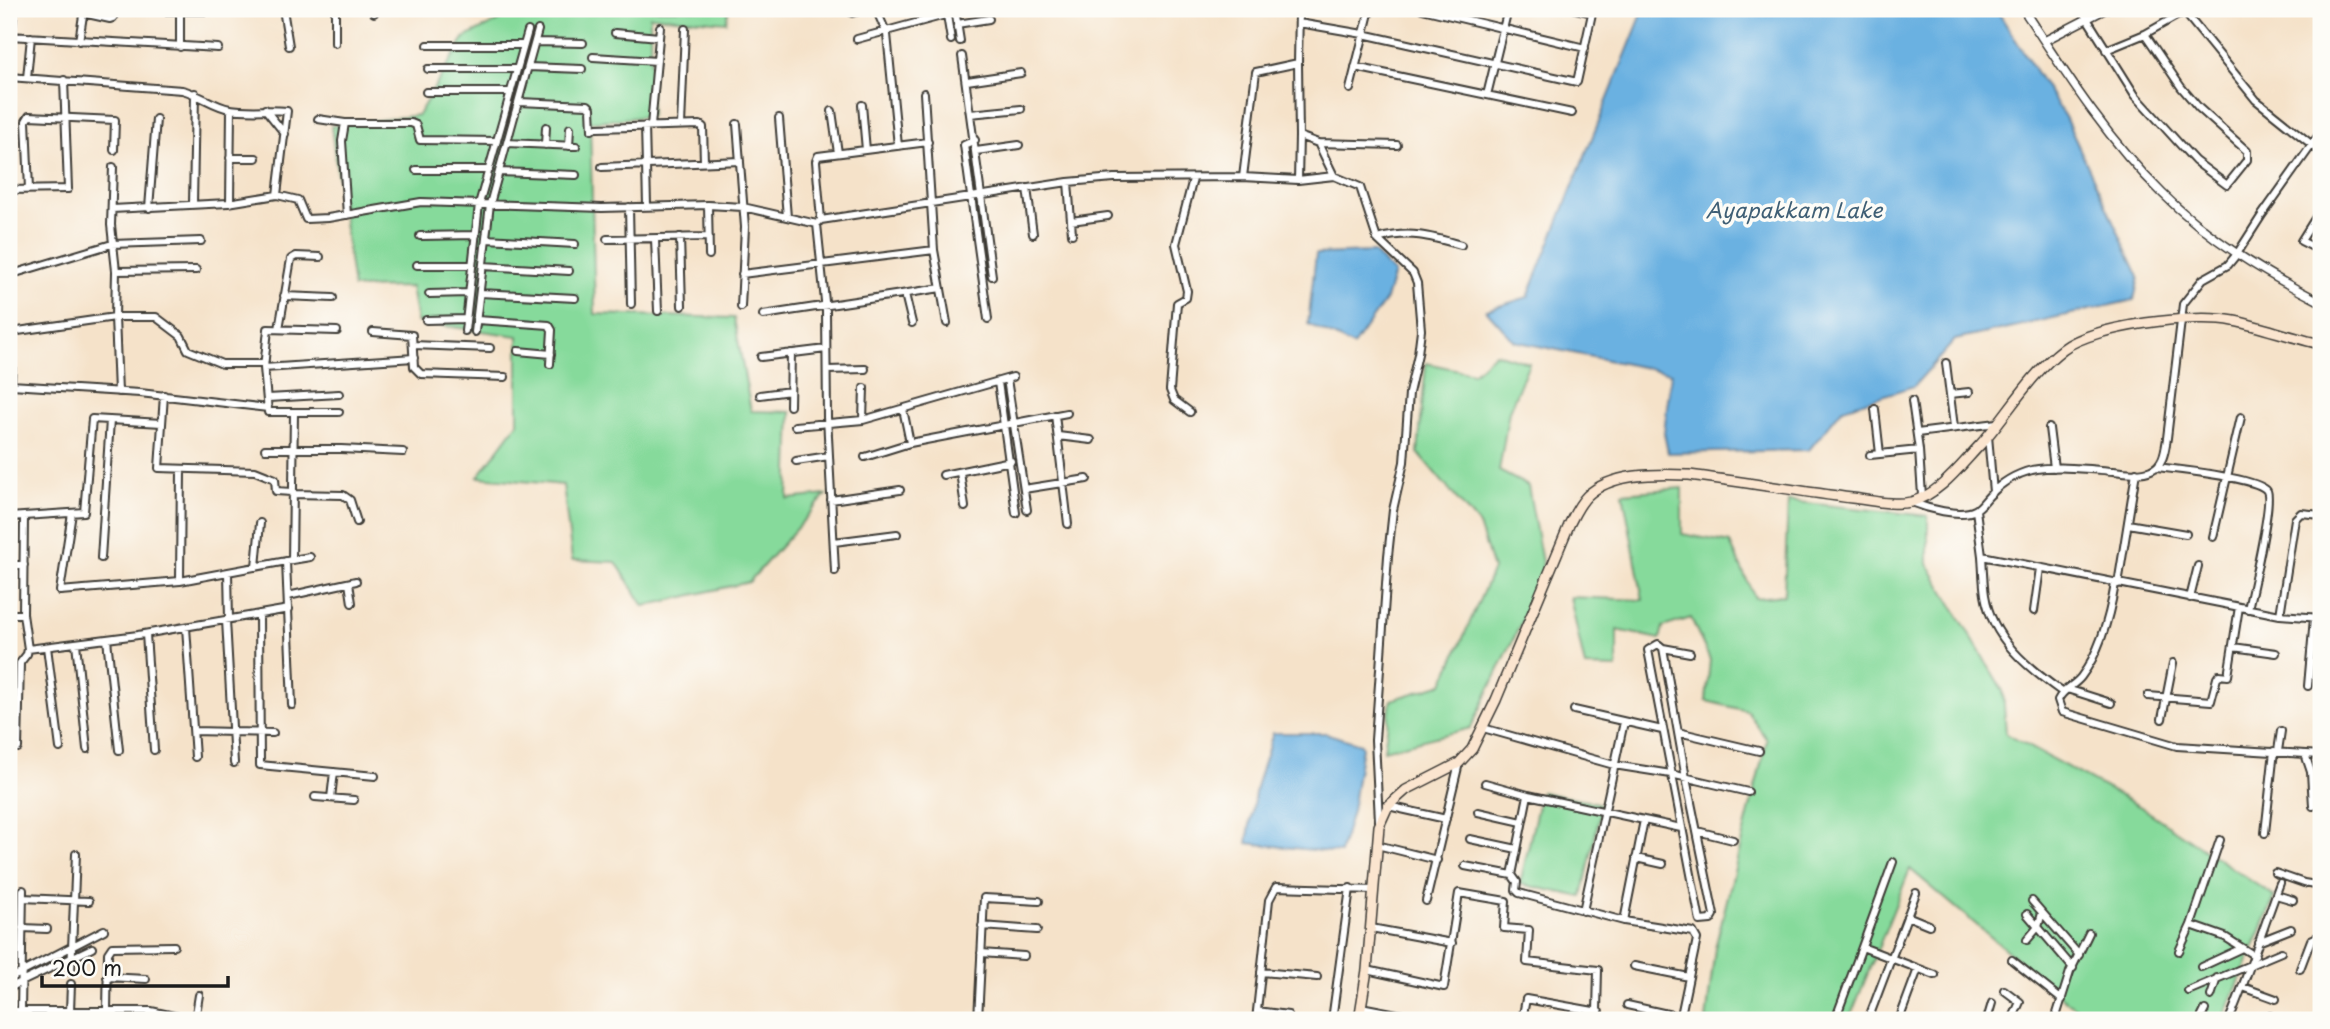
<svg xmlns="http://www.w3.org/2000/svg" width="2330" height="1029" font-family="'Playpen Sans',sans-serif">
<rect width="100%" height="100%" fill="#fdfcf7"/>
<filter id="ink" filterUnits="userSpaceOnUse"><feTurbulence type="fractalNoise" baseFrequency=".0143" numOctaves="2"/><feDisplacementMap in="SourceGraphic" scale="14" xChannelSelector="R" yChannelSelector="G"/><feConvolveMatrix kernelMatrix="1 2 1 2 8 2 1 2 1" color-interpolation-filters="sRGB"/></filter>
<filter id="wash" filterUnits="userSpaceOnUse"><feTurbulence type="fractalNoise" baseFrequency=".00686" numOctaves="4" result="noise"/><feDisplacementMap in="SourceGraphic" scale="28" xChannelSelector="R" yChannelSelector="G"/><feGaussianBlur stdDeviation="1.57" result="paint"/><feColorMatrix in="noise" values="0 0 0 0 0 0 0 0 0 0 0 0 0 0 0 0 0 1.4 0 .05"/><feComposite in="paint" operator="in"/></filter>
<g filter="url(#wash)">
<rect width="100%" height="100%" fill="#f5e2c9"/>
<!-- green -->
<path fill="#86da9b" stroke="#517b5c" stroke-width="2" d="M521,9H729L726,22L650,16L651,116L590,122L595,314L734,318L751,411L791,412L788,499L826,495L749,582L644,606L616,562L572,560L563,485L478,477L518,423V336L417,322L411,287L353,288L331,126L418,115L464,38Z
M1495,353L1529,363L1509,411L1499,471L1528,486L1543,568L1524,617L1471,728L1384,750L1391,700L1443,684L1493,569L1479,525L1418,453L1426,363L1473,373Z
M1682,488V534L1730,543L1755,598L1784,595L1788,501L1928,516V564L2003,691L2006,734L2141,807L2275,897L2223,1020H2104L2075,1008L1910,869L1849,1020H1706L1715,948L1767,740L1747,711L1706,701L1710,660L1691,618L1663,627L1660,639L1617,630V668L1585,667L1570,597L1643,600L1623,493Z
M1541,792L1602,804L1582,897L1520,884Z"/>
<!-- water -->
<path fill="#6ab1e1" stroke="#43667e" stroke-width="2" d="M1644,9H1996L2065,117L2139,277L2134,300L1955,340L1914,386L1843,408L1809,450L1668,453L1664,433L1671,373L1514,341L1486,310L1528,297Z
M1373,252L1394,273L1386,299L1353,346L1308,324L1316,254Z
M1273,733H1325L1361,744L1362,747L1352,811L1340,853L1247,843L1256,787Z"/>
</g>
<g filter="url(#ink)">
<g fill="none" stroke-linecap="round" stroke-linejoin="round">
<defs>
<path id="minor" d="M149,9L156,11H212L215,9
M283,9L289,46
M335,9V43
M876,9L887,34L898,146
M946,9L951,40
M955,9L960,41
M1422,9L1585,48
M1575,9L1592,13
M2081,9L2135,95L2195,161L2227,185L2247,160V151L2199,108L2181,87L2145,34
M2182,9L2256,100L2321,152
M83,13L110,19L113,18L115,9
M374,13V9
M852,13L866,9
M1299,23L1363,34L1577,82L1593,9
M957,24L989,19
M615,33L659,37
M9,36L218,48
M11,36L14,9
M857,39L956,12
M79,41L84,9
M535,42L583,43
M428,45H524
M180,47V11
M2106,50L2145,34L2189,9
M962,56L992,276
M593,57L657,61
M1298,63L1299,136L1318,143L1334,176L1360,187L1377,239L1413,273L1417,283L1421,330L1418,354L1409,393L1404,462L1393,510L1388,556L1375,740L1379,821
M528,67L582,69
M1355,67L1572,113
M428,69H517
M9,77L182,90C199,94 213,106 230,109C248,112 269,109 287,111L277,195
M27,78L31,37
M967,81L1021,73
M1350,89L1370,9
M426,92H511
M924,93L934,250L947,323
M1487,95L1508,9
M519,102L588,105L591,108L592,130
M862,105L866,150
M265,109L285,134
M832,111L838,153
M970,114L1021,109
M779,118L787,217
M318,119L345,123H411L416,125L420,140L497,141
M345,123L342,141L347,215
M737,124L745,227L741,307
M681,125L685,29
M645,126L647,205
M651,126L660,27
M597,128L700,125L703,127L704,162
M975,140L964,145L988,319
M507,143L576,146
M1318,143L1397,145
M545,145L546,127
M569,146L570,128
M976,151L1019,145
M230,158H256
M113,167L111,225L116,271L115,317L118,392
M602,167L740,161
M416,170H489
M500,172L576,175
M1243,177L1298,180L1299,136
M1298,180L1334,176
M1068,182L1072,234
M1027,188L1033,234
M29,189L26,121L29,116L115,120L114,150
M9,190L68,189L64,80
M230,203L231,109
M193,205L195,93
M708,205L709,255
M629,207L631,304
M149,208L156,119
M112,209L228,203L277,195L298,200L306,219L328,218L421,202L602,208L708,205L743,207L817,224L821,220L1068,182L1114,178L1243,177L1256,72L1298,63L1299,9
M2321,209L2301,241L2321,251
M821,220L816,161L818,156L928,142
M1071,221L1108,216
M817,224L826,311L827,417L835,571
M420,236L476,235
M680,237L682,306
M486,239L575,244
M607,239L709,237
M655,239L658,311
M1377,239C1409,230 1430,236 1461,245
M417,265H472
M483,266L569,271
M116,271L196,270
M9,273L13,332L11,385L140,393L268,408
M742,274L934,250
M9,275L112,244L201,241
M480,293L575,298
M429,294L469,293
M905,294L912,323
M284,296L333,298
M763,315L941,288
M426,320L466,319
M477,320L549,325L552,330L550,364
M279,329L291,259L296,256L320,257
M337,331L268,329L264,368L268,412H339
M465,331L479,204L528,31
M11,332L115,317H156L181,336L188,350L222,364H264
M373,332L412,335L414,367L421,374L505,377
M475,332L490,204L538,30
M413,345L490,348
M518,351L551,354
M761,357L826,349
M1946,363L1954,427
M264,368L414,358
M827,370L865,369
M1007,379L1027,510
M998,382L1016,513
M1950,394L1969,392
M164,395L159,468L255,471L275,479L276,491L292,492
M760,395L790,391
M268,398L339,394
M1912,401L1919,450L1922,496
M790,406L791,353
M903,409L910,443
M1875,409L1880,454
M1190,412L1174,400L1170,390L1177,303L1186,298L1187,291L1176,244L1193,179
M1055,415L1068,524
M863,420L864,388
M795,426L863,420L1013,377
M2049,428L2054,468
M1917,433L1997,423
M1058,436L1091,440
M1988,436L1993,492
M265,449H341L403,452
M1870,455L1919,450
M865,457L910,443L1067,413
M796,461L829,456
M2157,467C2175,469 2260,478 2267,491C2273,502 2252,591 2248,609
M960,472L965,507
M943,475L1011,461
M1024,489L1087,479
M292,494L343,495L350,500L357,522
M831,500L900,490
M1911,502C1926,508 1960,518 1975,510C1981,507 1985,500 1990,495C2001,483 2016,474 2032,470C2058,465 2087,469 2113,471C2125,472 2140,475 2151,470C2164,465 2165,450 2167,438L2183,304L2203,279L2228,265L2237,254L2262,215L2321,132
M1976,510L1982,556L2280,615L2321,618
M72,513L60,591L180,581L292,560L294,413
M9,517L84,512L92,419L162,423
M24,517L23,614L28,649L138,635L289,609
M2128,524L2186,534
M2213,537L2241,417
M834,542L897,534
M1982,556C1983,569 1983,582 1985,595C1992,639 2028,668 2062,692
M101,558L110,420
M292,560L310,557
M286,561L292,705
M9,565H24
M256,567L260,523
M228,572L229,619
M180,581L181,469
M349,583L352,603
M2115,584C2110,614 2100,652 2081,677C2074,686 2063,689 2058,700L2062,712L2177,746L2321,755
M2118,584L2136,472
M288,596L356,581
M2190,598L2198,566
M2034,611L2040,568
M9,614H23
M259,614L260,765L375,776
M2280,615L2295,519L2301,513L2321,515
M226,620L234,763
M186,627L195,757
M146,634L154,750
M107,639L119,750
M76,643L87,749
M1658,644L1663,648L1686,778L1714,915L1711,920L1700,921L1648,650Z
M47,647L60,748
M2233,647L2276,653
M1663,648L1690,653
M2308,686L2314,618
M2067,689L2111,703
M2148,696L2211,701L2217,678L2219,675L2228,676L2239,607
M1574,710L1662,730
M2162,719L2173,663
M1483,728L1614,765L1671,774L1748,792
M195,731L273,733
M1678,732L1759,751
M18,748L20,663L27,654L28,649
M2278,751L2281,731
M2305,754L2311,772L2313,806
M1485,783L1528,795
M315,797L354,800
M331,798L334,772
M1388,806L1446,819
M1478,812L1522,822
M1697,831L1733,840
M2265,833L2274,751
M1470,839L1517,849
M1377,845L1437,860
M1636,858L1663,864
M1465,866L1512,875L1528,795L1681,828
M2275,873L2304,883L2321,886
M1512,875L1517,882L1516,890L1519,893L1624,921L1693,932L1697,939L1680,1020
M2276,895L2293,900
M23,898L89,901
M1426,901L1459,763
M2032,901L2079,955
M1583,911L1624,722
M2027,914L2073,968
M1907,916L1929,925
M1624,921L1644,820
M2191,925L2225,937L2255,956
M982,926L1037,930
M22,928L47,929
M1371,928L1452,943
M2027,940L2038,927L2042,913
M2258,942L2291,929
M1862,947L1893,862
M2179,951L2191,925L2220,840
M981,953L1024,956
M2012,960L2062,1000
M1634,966L1689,977
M2201,967L2242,948
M2300,969L2311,940L2321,935
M1367,970L1444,987L1459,893L1506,901L1504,928L1529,930L1527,962L1598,970L1597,1012
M71,972L76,854
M1261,972L1317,977
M107,977L146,979
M9,979L104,930
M2243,987L2276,999
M9,988L92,948
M2004,990L2020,1002L2012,1020
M2188,991L2281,952
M2211,996L2217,978
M1627,1005L1681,1017
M1361,1007L1428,1020
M9,1011H151L192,1020
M21,1011L23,890
M70,1011L71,984
M107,1011L108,953L112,947L174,946
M1257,1011L1288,1015
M195,1020L199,995
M978,1020L984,898L1039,901
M1256,1020L1269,900L1276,887L1374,890
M1332,1020L1350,888
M1522,1020L1526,999L1599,1012L1598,1020
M1835,1020L1862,947L1935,975
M1868,1020L1916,893
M1899,1020L1918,969
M1987,1020L1992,1003
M2055,1020L2070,972L2089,933
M2200,1020L2205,1010
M2229,1020C2248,975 2263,929 2280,883
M2262,1020L2270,1016"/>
<path id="tertiary" d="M2023,9C2065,73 2107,139 2162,193C2208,239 2264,273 2321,302
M2044,41L2106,9"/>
<path id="secondary" d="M1359,1020L1367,970L1379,826L1388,806L1406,790L1459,763L1472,749L1496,700L1569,525C1574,515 1579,504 1587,496C1612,472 1657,474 1689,475C1744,482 1798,491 1852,498C1870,500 1894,506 1911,502C1940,494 1960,466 1980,445C2008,414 2029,375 2063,349C2095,325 2195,313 2234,321C2263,327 2292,338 2321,344"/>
</defs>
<!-- minor casing -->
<use href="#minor" stroke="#3d3a36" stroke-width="10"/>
<!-- tertiary casing -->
<use href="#tertiary" stroke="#3d3a36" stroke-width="10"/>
<!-- secondary casing -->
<use href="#secondary" stroke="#3d3a36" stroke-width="12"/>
<!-- minor -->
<use href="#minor" stroke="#fff" stroke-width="6"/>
<!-- tertiary -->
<use href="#tertiary" stroke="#fff" stroke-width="7"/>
<!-- secondary -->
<use href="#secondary" stroke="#fbe5cf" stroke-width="9"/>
</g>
</g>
<g text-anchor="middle" stroke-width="7" stroke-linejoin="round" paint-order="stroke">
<!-- water labels -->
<g font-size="21" font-style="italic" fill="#3f5f75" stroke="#fdfcf7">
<text x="1794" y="218">Ayapakkam Lake</text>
</g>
</g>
<!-- margin -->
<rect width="2330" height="1029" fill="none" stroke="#fdfcf7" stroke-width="35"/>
<!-- scale -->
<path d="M42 976v10h186v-10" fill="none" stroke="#1c1c1c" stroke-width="3.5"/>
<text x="52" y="976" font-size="21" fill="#1c1c1c" stroke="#fdfcf7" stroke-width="5" paint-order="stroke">200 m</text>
</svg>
